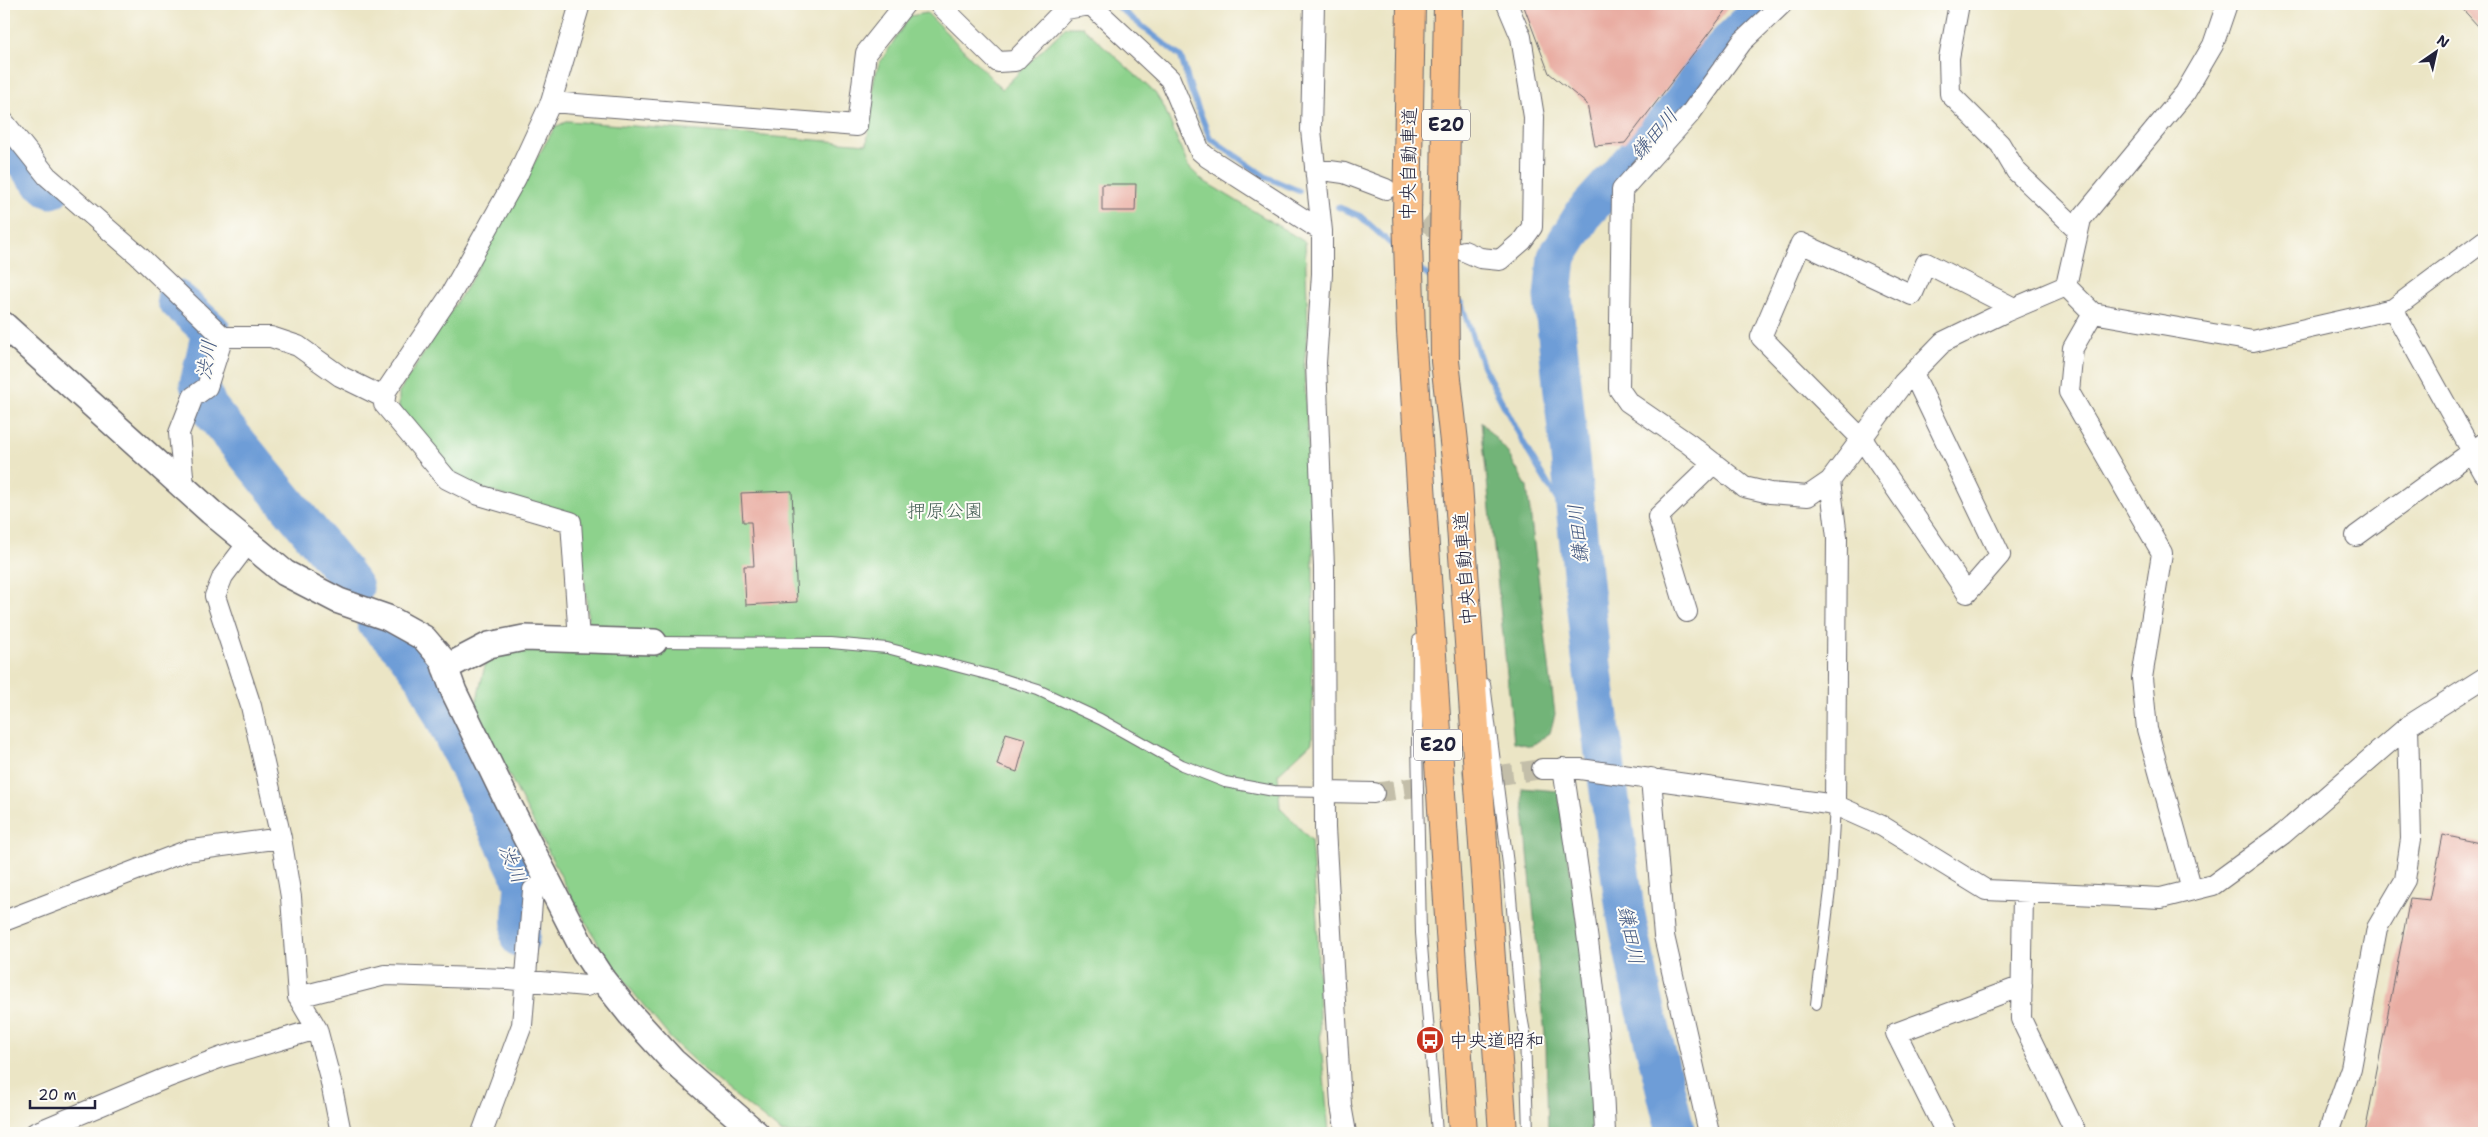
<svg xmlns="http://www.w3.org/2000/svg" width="2488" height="1137" font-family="'Shantell Sans','Klee One',sans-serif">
<rect width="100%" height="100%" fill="#fdfcf7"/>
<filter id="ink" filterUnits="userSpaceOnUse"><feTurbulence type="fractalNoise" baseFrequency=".02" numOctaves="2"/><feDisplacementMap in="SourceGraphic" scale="10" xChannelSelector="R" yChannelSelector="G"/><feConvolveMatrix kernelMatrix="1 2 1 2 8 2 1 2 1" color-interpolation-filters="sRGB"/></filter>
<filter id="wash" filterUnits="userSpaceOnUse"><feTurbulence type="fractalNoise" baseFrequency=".0096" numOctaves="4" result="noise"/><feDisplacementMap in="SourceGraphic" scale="20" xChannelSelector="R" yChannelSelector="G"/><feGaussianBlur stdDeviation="1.12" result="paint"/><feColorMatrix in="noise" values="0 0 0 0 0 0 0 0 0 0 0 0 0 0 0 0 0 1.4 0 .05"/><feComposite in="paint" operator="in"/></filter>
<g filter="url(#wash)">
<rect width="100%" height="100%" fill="#ebe5c5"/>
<!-- green -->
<path fill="#8dd28c" stroke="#587a64" d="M927,13L1002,89L1066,27H1083L1155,93L1164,107L1188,166L1202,180L1305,242L1308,329L1304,366L1313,548L1312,742L1278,774L1280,808L1311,840L1317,921L1319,1022L1329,1133H782L708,1074L671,1039L636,996L602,950L571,896L475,708L487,657L512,645L591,652L579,518L472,486L447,473L399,409V392L476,272L517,192L555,127L568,121L867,144L874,79L879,64L910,16Z"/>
<!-- forest -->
<path fill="#72b478" stroke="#4a6b5a" d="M1481,422L1506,450L1527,487L1555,714L1550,733L1531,746L1514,742Z
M1522,788L1558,791L1591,1005L1594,1133H1548L1546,1046Z"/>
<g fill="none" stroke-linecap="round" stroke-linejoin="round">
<!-- stream -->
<path stroke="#6e9dd7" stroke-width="6" d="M1114,4L1181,57L1192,93L1210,138L1266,177L1299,191
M1338,207L1360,216L1401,253
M1416,266L1437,283
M1453,296L1461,303L1483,366L1529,453L1576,531"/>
<!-- river -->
<path stroke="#6e9dd7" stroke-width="39" d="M4,139L39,179L51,189
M176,299L211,331L199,384L208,407L344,573L354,588
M376,622L402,648L425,678L524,883L520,938
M1676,1133L1643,998L1625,910L1591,657L1553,297L1557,257L1585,212L1673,115L1712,60L1767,4"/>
</g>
<g id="blocks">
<!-- building -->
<path fill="#e9ada3" d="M1523,4H1731L1625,143L1595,146L1587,104L1549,73Z
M2458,4H2484V20L2478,26Z
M1102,184H1136L1135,211H1102Z
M792,491L797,602L746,605L744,566H754L751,522H743L741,493Z
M1006,733L1026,739L1017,772L997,765Z
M2443,835L2484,844V1133H2365L2410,898L2430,900Z"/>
</g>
</g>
<g filter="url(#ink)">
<use href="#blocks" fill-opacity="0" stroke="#68666b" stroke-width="1"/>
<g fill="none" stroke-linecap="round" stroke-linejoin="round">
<!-- minor-tunnel -->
<path stroke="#c3bea9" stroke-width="20" stroke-dasharray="20 10" stroke-linecap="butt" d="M1401,201L1452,242
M1374,793L1542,769"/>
<defs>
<path id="service" d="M1418,640L1417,742L1421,933L1437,1133
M655,642L831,643L887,648L990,675L1038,690L1100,719L1182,765L1225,782L1274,791L1326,792
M1485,684L1508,864L1521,1011L1525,1033L1528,1133
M1816,1004L1830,890L1835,805"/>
<path id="minor" d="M939,4L998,62L1015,61L1065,9L1091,5L1170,79L1200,151L1207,157L1322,231
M1314,4L1311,130L1322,231V274L1316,363L1324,567L1325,828L1341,1105L1346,1133
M1782,4L1742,42L1690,114L1622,190L1619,389L1628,402L1689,444L1744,487L1770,493L1808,496L1830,481
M1959,4L1949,58L1950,94L2000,144L2016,171L2078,230
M551,102L857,126L866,53L905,4
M4,122L47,176L139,256L223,337L207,387L193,397L179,433L184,486
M1315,169L1344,173L1386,189
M1464,251L1480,258L1500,260L1522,241L1532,227L1534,117L1521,37L1507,4
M2066,286L2093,313L2253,341L2393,309L2484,241
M2393,309L2484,473
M2093,313L2073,348L2069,392L2162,553L2142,678L2147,729L2192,890
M223,337H271L298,346L340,376L385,398
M1913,373L2000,555L1967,593L1862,439L1761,337L1801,243L1912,295L1926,263L2014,308
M2356,536L2484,443
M248,543L223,576L215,596L251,706L281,838L291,897L298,997L317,1029L330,1078L341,1133
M1687,612L1658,517L1714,463
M579,640L571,522L479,495L447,479L384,404L386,391L451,294L516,178L551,102L580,4
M1563,768C1581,890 1601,1011 1605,1133
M1542,769H1580L1835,805L1882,826L1986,890L2161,898L2213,885L2283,834L2408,726L2484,678
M1651,778L1664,936L1709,1133
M1326,792L1374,793
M1835,805L1837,537L1830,481L1903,383L1943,342L2005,312L2066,286L2081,219L2185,93L2213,45L2227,4
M2023,893L2021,1019L2076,1133
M4,921L186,851L281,838
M298,997L385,975L507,979L586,986L603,980
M35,1133L166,1078L222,1057L317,1029
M482,1133L522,1025L533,890L548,881
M733,1133L746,1125
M1946,1133L1896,1033L2022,986
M2328,1133L2351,1068L2377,928L2405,880L2411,839L2408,726"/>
<path id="tertiary" d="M4,325L211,512L285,573L339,601L388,618L424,638L442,659L454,692L510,807L584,951L603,980L630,1014L673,1061L756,1133
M445,668L489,645L524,638L654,642"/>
<path id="motorway" d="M1411,4L1407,214L1411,331L1463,1133
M1448,4L1444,246L1445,361L1457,469L1503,1133"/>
</defs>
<!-- service casing -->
<use href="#service" stroke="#68666b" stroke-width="12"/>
<!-- minor casing -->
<use href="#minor" stroke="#68666b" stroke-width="22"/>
<!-- tertiary casing -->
<use href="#tertiary" stroke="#68666b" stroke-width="28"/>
<!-- motorway casing -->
<use href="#motorway" stroke="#68666b" stroke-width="30"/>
<!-- service -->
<use href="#service" stroke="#fff" stroke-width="10"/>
<!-- minor -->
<use href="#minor" stroke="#fff" stroke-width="20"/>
<!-- tertiary -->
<use href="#tertiary" stroke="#fff" stroke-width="25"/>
<!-- motorway -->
<use href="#motorway" stroke="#f7be88" stroke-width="28"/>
</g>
</g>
<!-- icons -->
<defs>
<symbol id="bus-disc" viewBox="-11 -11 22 22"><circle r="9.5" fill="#c8321e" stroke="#fdfcf7"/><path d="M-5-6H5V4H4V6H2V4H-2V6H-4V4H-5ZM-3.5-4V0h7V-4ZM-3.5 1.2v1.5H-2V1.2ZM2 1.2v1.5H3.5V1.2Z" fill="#fff"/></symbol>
</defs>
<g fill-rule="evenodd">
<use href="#bus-disc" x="1414" y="1024" width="32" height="32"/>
</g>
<g text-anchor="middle" stroke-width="4" stroke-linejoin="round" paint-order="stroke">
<!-- shield labels -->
<g fill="#fdfcf7" stroke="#646373" stroke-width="1">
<rect x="1422" y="109.5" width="48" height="31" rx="4"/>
<rect x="1414" y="729.5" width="48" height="31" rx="4"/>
</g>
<g font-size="18" font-weight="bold" fill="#22223b">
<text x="1446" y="131">E20</text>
<text x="1438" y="751">E20</text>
</g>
<!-- street labels -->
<g font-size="19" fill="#22223b" stroke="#fdfcf7">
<text transform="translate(1408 164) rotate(-89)" y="7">中央自動車道</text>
<text transform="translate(1464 569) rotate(-94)" y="7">中央自動車道</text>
</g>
<!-- park labels -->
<g font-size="19" fill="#476057" stroke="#fdfcf7">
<text x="945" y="517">押原公園</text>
</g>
<!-- poi labels -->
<g font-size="19" fill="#22223b" stroke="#fdfcf7" text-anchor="start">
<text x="1449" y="1047">中央道昭和</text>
</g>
<!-- water labels -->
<g font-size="20" font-style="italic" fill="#445981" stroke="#fdfcf7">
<text transform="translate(1654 134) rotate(-49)" y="7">鎌田川</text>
<text transform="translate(206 360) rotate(-81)" y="7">渋川</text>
<text transform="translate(1578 534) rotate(-96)" y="7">鎌田川</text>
<text transform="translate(513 864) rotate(68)" y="7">渋川</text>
<text transform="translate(1631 935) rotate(78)" y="7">鎌田川</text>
</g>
</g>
<!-- margin -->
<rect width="2488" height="1137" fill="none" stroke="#fdfcf7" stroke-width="20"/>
<!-- north arrow -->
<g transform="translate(2436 52) rotate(34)" stroke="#fdfcf7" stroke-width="4" paint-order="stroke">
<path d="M0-4L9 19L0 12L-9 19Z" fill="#22223b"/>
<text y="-8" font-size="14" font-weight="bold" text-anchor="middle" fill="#22223b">N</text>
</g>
<!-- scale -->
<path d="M30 1100v8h65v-8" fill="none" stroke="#22223b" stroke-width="2.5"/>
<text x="38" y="1100" font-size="15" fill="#22223b" stroke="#fdfcf7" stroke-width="4" paint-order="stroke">20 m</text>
</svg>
